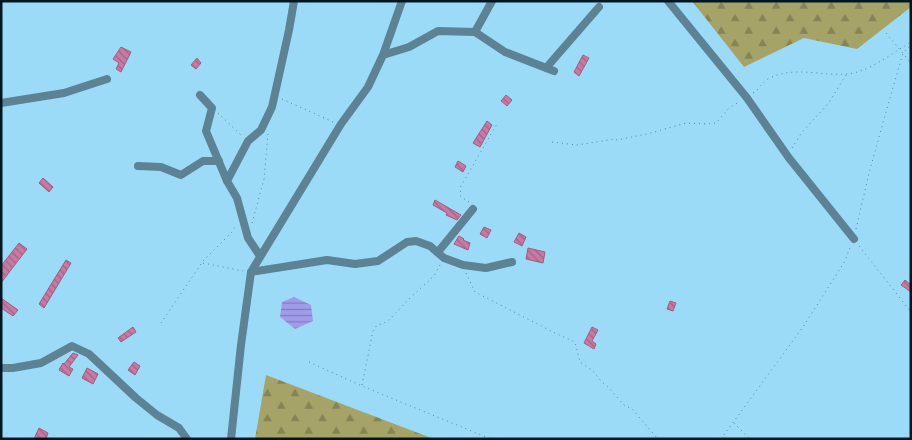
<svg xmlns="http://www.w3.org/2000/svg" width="912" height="440" font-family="'Times New Roman',serif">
<defs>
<pattern id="forest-firs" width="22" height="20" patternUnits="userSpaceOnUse" patternTransform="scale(1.25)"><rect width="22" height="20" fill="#a5a367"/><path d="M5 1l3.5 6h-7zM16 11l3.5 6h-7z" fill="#848454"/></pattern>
<pattern id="water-rules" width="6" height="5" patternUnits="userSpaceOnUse" patternTransform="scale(1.25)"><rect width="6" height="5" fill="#a19be9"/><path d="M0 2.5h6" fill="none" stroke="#817dbc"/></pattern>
<pattern id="building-back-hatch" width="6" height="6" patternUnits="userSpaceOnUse" patternTransform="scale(1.25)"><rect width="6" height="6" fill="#c97aa4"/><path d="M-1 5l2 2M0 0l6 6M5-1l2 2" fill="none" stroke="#a16385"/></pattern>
</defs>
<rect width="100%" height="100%" fill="#9cdbf7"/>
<!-- forest -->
<path fill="url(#forest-firs)" d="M692,1H911V7L857,49L804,38L744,67Z
M266,375L434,439H255Z"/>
<!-- water -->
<path fill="url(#water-rules)" d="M294,297L311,305L313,321L295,329L280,317L282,302Z"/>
<!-- building -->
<path fill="url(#building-back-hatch)" stroke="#9d5e80" d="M121,47L131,52L121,72L116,69L119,63L113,59Z
M583,55L589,58L579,76L574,72Z
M197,58L201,63L196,69L191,65Z
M506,95L512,100L507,106L501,101Z
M487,121L492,125L480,147L473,143Z
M458,161L466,166L463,172L455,167Z
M43,178L53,187L49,192L39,183Z
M435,200L461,215L457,220L446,215L447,213L433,205Z
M484,227L491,230L487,238L480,234Z
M519,233L526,237L522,246L514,242Z
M459,236L464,239L463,240L470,243L468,250L454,244Z
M19,243L27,249L1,283V266Z
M528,248L545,252L543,263L526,259Z
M66,260L71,263L44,308L39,304Z
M905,280L911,285V292L901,285Z
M1,298L18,310L13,316L1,308Z
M670,301L676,303L673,311L667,309Z
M133,327L136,332L121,342L118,338Z
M592,327L598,330L592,341L596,344L594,349L584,343Z
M73,353L78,355L69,367L73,369L69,376L59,370L63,363L64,364Z
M134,362L140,366L135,375L128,370Z
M87,368L98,374L93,384L82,378Z
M39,428L48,433L46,439H34Z"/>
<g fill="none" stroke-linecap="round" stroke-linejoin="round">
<!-- path -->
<path stroke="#558296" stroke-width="1" stroke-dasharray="1 4" stroke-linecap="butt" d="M886,33L911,63
M753,93C760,89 762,81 770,78C794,66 821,76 846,74C868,73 892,53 911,42
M282,99L333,122
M218,113L242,136
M552,142L577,145L615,139L617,140L647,134L686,123L707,124L716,123L729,108L739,102
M792,148L803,131L828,104L846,75
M469,202L460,196L461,186L498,122
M252,223L264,179L268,134
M856,229L869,173L888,105L903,53L911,45
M859,246L911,312
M203,263L243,271
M466,273L475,292L557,334L575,342L580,362L593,371L601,381L609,388L624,405L632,409L658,439
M161,323L203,261L232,232L236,225
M309,362L362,386L491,439
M362,385L373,331L377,325L387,322L411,297L434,276L440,265
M734,423L750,439
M721,439L803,327L845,261L851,245"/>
<!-- minor -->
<path stroke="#5c8293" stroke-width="8" d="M668,1L747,98L789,158L854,239
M475,32L492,1
M383,55L409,47L438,31L475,32L505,52L554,71
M546,68L599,7
M200,95L212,108L206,131L227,181L237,198L248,238L260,256
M1,103L64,93L107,79
M138,166L161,167L181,175L203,161H219
M227,181L248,141L261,130L272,107L289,30L294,1
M438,252L473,209
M251,272L327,260L355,264L378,261L407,242L416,241L430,246L444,258L463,265L486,268L512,262
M1,368H13L41,363L72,346L89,354L136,398L157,415L179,428L187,439
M231,439L241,345L251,272L341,124L368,87L383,55L402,1"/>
</g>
<!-- border -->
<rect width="912" height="440" fill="none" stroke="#001721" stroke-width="5"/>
</svg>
